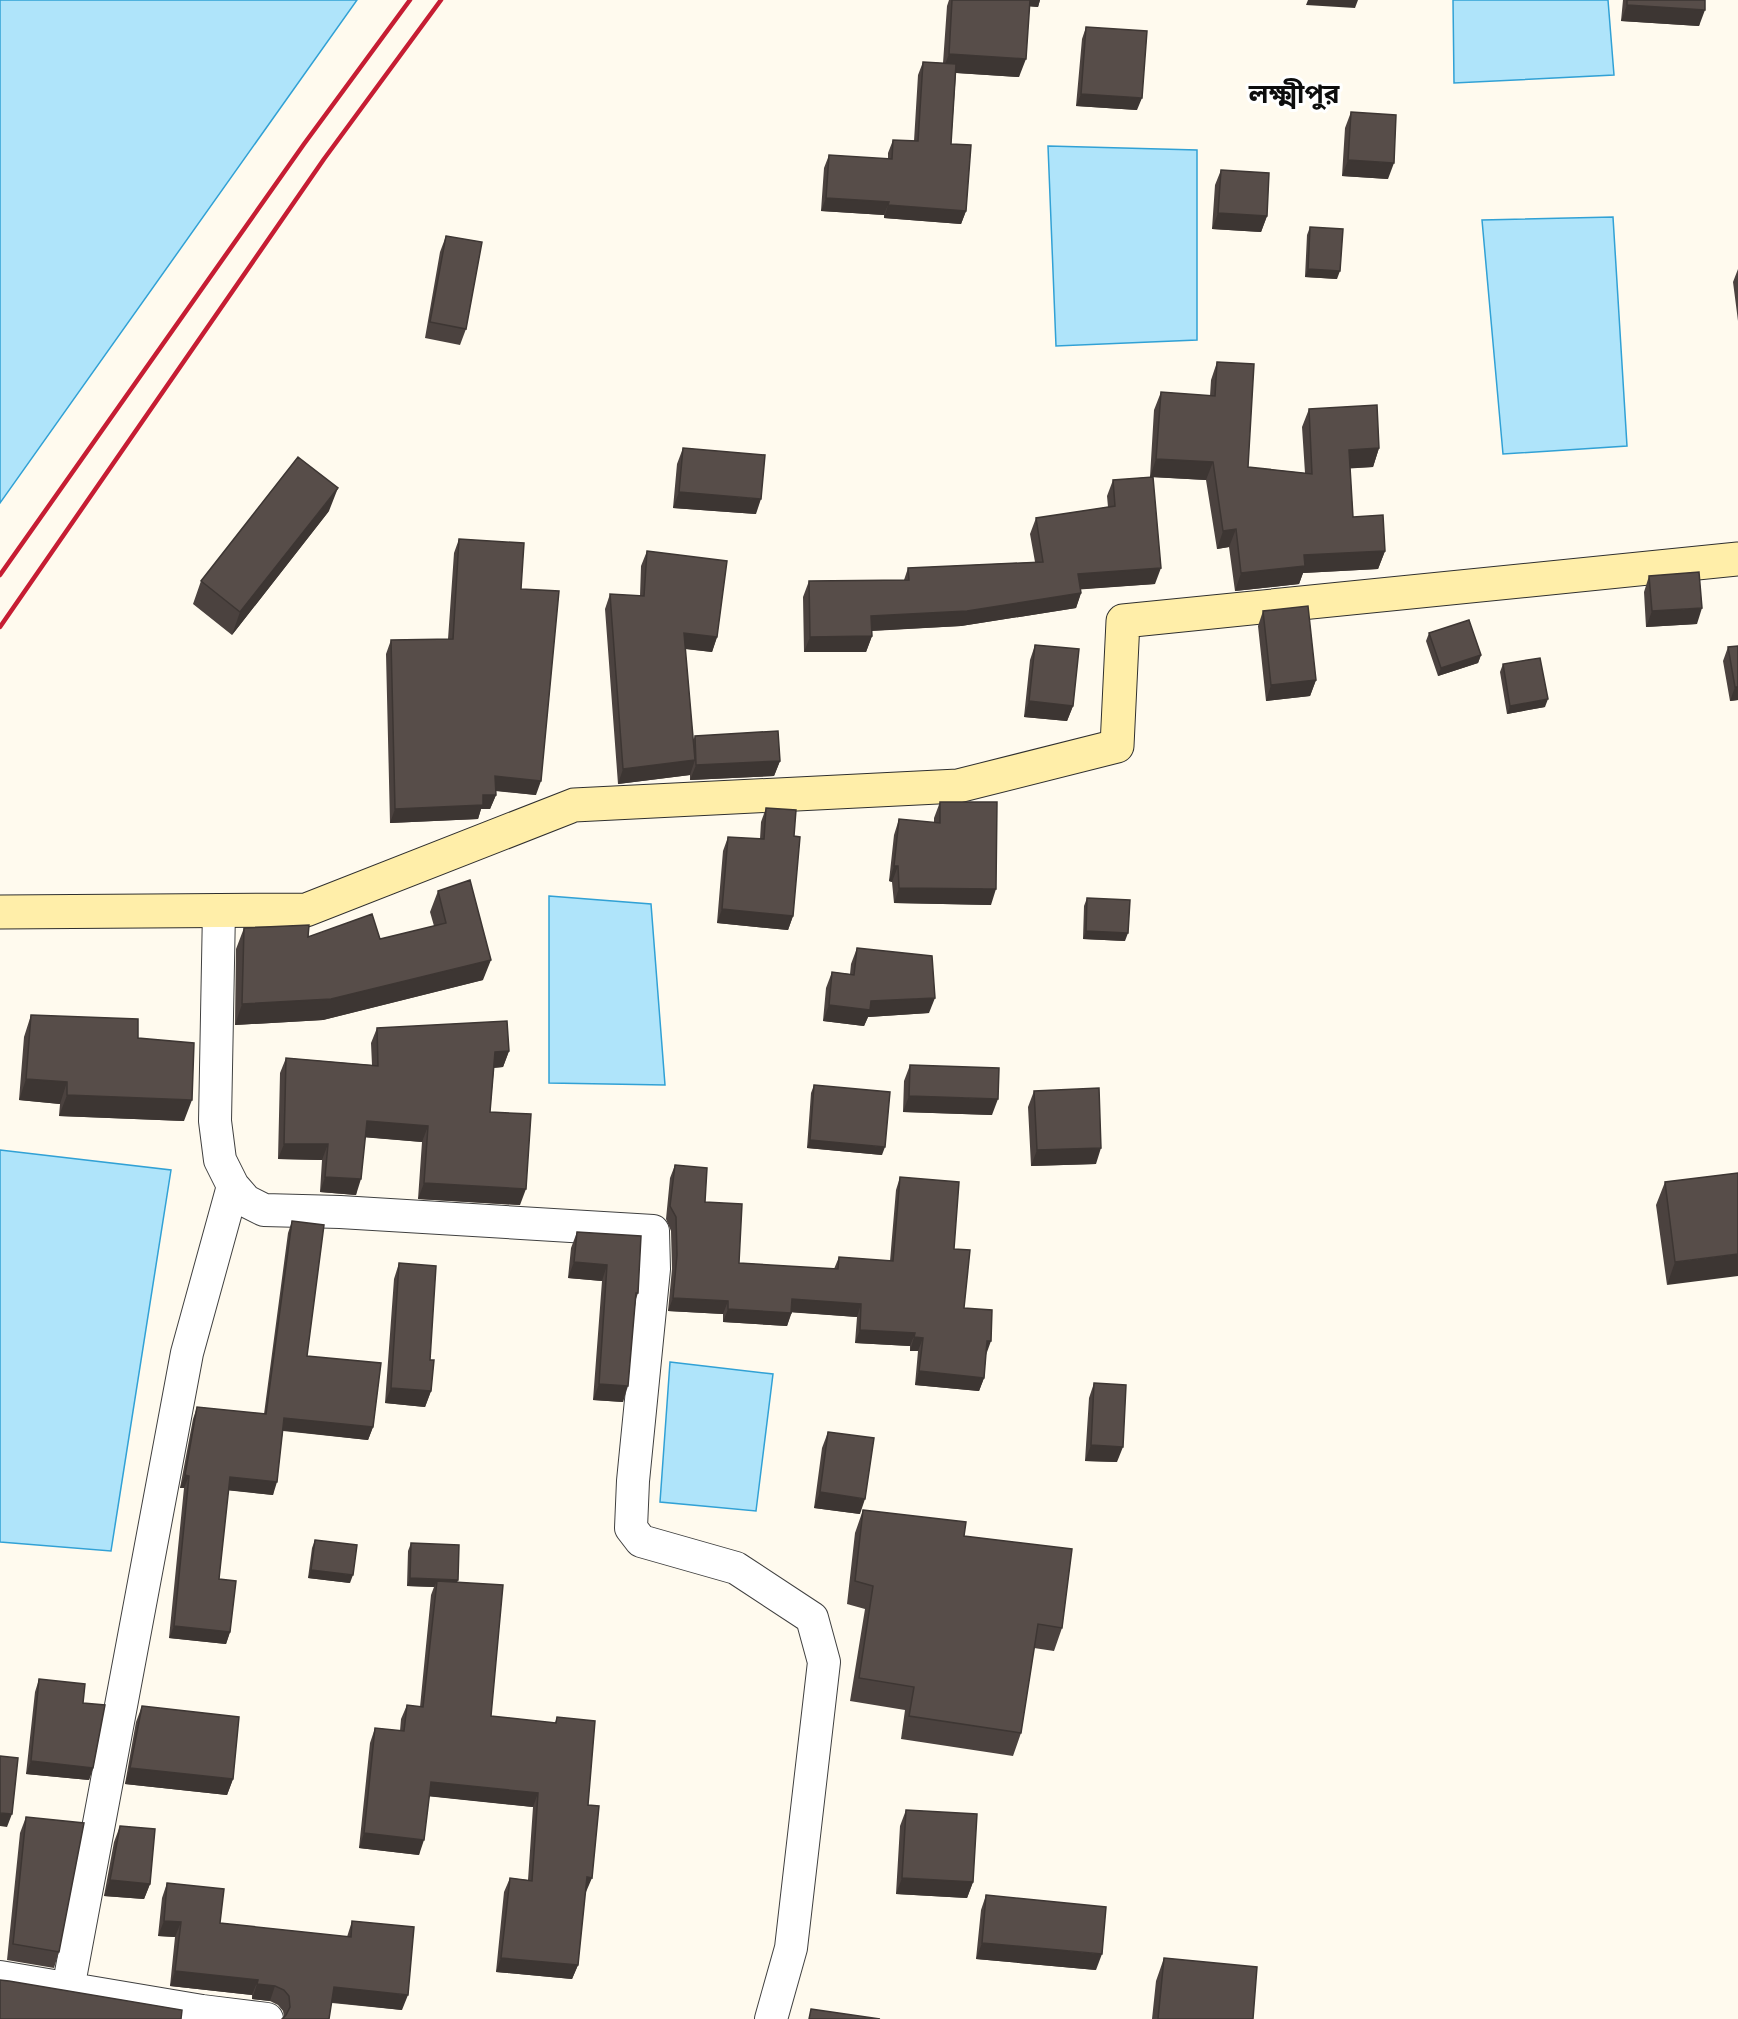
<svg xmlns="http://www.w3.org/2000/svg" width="1738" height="2019" font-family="Bitter,'Noto Sans Bengali',serif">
<rect width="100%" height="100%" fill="#fffaee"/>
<!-- water -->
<path fill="#afe4fa" stroke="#31a1d5" stroke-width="1.5" d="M0,0H357L0,503Z
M1453,0H1608L1614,75L1454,83Z
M1048,146L1197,150V340L1056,346Z
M1613,217L1627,446L1503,454L1482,220Z
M549,896L651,904L665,1085L549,1083Z
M0,1150L171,1170L111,1551L0,1542Z
M670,1362L773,1374L756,1511L660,1502Z"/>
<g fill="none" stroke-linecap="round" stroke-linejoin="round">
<defs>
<path id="street" d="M219,910L215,1121L220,1160L233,1186L246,1201L264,1210L340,1212L653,1231L654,1269L633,1481L631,1528L641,1541L736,1568L812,1618L824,1662L791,1948L771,2019
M0,1977L202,2011L267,2019
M68,1989L187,1353L233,1186"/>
<path id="secondary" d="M0,912L306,910L574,805L958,786L1117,746L1123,621L1738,559"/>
</defs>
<!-- street casing -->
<use href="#street" stroke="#404040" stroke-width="34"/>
<!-- secondary casing -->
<use href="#secondary" stroke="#2f2f2f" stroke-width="35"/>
<!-- street -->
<use href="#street" stroke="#fff" stroke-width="32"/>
<!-- secondary -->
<use href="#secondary" stroke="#ffeea9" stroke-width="33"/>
<!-- rail -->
<path stroke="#c61d33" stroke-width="4.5" d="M0,575L304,144L410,0
M0,627L324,159L441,0"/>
</g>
<!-- wall -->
<path fill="#4b423f" d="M949,0H1040L1038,7L1029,6L1019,77L956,73L951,144L966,211L961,224L884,218V215L821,211L824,168L829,155L888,159V153L893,140L914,141L918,75L923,62L943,63L947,6Z
M1623,0H1705L1699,26L1621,21Z
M1086,27L1137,110L1076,106L1082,39Z
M1351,112L1388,179L1342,176L1345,128Z
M1221,170L1267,216L1261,232L1212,229L1215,185Z
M1310,227L1337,279L1305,277L1307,235Z
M446,236L466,329L460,345L425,338L440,252Z
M1738,269V321L1733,282Z
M1217,362L1248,467L1305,473L1302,427L1309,409L1379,448L1373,467L1350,468L1353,517L1385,551L1378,569L1303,573L1299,584L1235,591L1229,547L1217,549L1206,480L1153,477L1155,584L1081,589V593L1076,608L961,626L872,631V636L866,652H804L803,597L809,581L904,580L908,568L1035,562L1030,534L1036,518L1108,507L1107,496L1113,480L1150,477L1154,410L1161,392L1210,396L1211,380Z
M683,448L756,514L673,508L677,464Z
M329,511L232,635L193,604L201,581Z
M459,539L521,589L536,795L495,791L496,795L490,809H481L478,819L390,823L386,654L391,640L448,639L454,553Z
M647,551L717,637L712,652L685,649L693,741L695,736L780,761L774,776L690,780V774V775L618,784L605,609L610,594L640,596L641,566Z
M1649,576L1697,624L1646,627L1644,592Z
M1263,611L1316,680L1310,696L1266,701L1258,626Z
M1429,633L1481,655L1478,663L1438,676L1426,641Z
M1035,645L1073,706L1067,721L1024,717L1030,660Z
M1728,647L1738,700L1730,701L1723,661Z
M1503,664L1545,707L1507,714L1500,672Z
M940,802L991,905L894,903L892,882L889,881L894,835L899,819L934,823V818Z
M766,808L794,836L793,916L788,930L717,923L723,851L728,837L760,839L761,822Z
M438,891L483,980L323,1020L235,1025L236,949L244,928L308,937L380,939L434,926L430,912Z
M1087,898L1125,941L1083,939L1084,906Z
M857,948L929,1013L868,1017L864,1026L823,1021L826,988L832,972L850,974L851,964Z
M31,1015L138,1038L184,1121L59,1116L60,1104L19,1100L24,1037Z
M377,1028L509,1051L503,1067L494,1068L490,1112L520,1205L418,1199L422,1142L365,1137L356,1195L320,1192L322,1160L278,1159L280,1073L286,1058L372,1065L371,1043Z
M910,1065L992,1115L903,1112L904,1081Z
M814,1085L882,1155L807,1148L811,1093Z
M1034,1091L1096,1164L1031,1166L1028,1107Z
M675,1165L705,1202L739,1263L834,1269L839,1257L890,1261L896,1190L900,1177L954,1249L964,1308L986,1353L984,1378L979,1391L915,1385L918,1351H910V1346L855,1343L857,1317L792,1312L787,1326L723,1322V1314L668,1311L672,1269L671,1231L666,1219L670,1178Z
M1738,1173L1667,1285L1656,1205L1665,1182Z
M292,1221L307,1356L373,1427L368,1440L283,1431L273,1495L228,1490L219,1579L230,1632L226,1644L169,1638L184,1488H180L193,1419L197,1407L264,1414L288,1233Z
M577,1232L638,1293L636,1299L623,1402L593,1400L602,1281L568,1278L571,1248Z
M399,1263L430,1360L431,1391L425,1407L385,1403L394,1279Z
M1094,1383L1117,1462L1085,1461L1089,1398Z
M828,1432L860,1514L814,1508L822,1448Z
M863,1510L964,1536L1062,1628L1054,1651L1034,1648L1021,1733L1013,1756L901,1739L905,1710L850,1701L865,1609L847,1604L855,1533Z
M315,1540L350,1583L308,1578L312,1548Z
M411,1543L458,1580L457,1582L491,1716L555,1723L557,1717L588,1805L586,1892H585L578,1965L572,1979L496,1972L504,1892L510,1878L528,1880L533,1807L429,1796L419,1855L359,1848L370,1743L375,1728L400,1731L401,1719L407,1705L420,1707L431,1595L434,1587L407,1586L408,1551Z
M39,1679L83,1703L93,1768L89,1780L26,1774L35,1692Z
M142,1706L233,1779L227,1795L125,1784L136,1722Z
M906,1810L973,1882L967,1898L896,1894L900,1826Z
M26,1817L59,1952L54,1968L7,1960L20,1833Z
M120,1826L150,1884L144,1899L104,1896L114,1842Z
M167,1883L220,1923L347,1937L352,1921L402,2010L332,2003L284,2017L283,2011L278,2005L270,2001L252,1999V1995L170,1986L175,1937L158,1936L162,1898Z
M986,1895L1096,1970L976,1959L981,1910Z
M1164,1958L1253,2019H1152L1156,1981Z"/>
<!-- shaded-wall -->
<path fill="#3d3633" d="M1026,0H1040L1038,7L1024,6Z
M1308,0H1358L1355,8L1306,5Z
M1627,5L1705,10L1699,26L1621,21Z
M949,54L1026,59L1019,77L942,72Z
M1081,94L1142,98L1137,110L1076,106Z
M1348,160L1394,163L1388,179L1342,176Z
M826,198L889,202L884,215L821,211Z
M888,205L966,211L961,224L884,218Z
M1218,213L1267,216L1261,232L1212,229Z
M1308,269L1340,271L1337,279L1305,277Z
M1379,448L1373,467L1342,469L1349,450Z
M1156,459L1213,462L1206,480L1150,477Z
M338,488L329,511L232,635L240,612Z
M679,492L761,499L756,514L673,508Z
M1236,529L1229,547L1217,549L1223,531Z
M1385,551L1378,569L1303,573L1299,584L1235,591L1241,573L1304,555Z
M1161,568L1155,584L1073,590L1078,574Z
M1081,593L1076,608L961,626L866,631L871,616Z
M1702,608L1697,624L1646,627L1652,611Z
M684,633L717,637L712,652L679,648Z
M872,636L866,652H804L810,637Z
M1481,655L1478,663L1438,676L1441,668Z
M1316,680L1310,696L1266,701L1271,685Z
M1735,687H1738V700L1730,701Z
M1548,699L1545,707L1507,714L1510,706Z
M1029,701L1073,706L1067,721L1024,717Z
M695,760L690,775L618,784L623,769Z
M780,761L774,776L690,780L696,765Z
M495,776L541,781L536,795L490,790Z
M483,795H496L490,809H481L478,819L390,823L395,809Z
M894,866H898L892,882L889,881Z
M899,888L996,889L991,905L894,903Z
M722,909L793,916L788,930L717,923Z
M1086,931L1128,933L1125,941L1083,939Z
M491,960L483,980L323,1020L235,1025L242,1004Z
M935,998L929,1013L868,1017L864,1026L823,1021L829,1005L871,1001Z
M509,1051L503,1067L489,1068L495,1052Z
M26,1079L67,1082L60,1104L19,1100Z
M67,1095L192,1100L184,1121L59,1116Z
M909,1096L998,1099L992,1115L903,1112Z
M367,1121L428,1126L422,1142L361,1137Z
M810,1140L885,1147L882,1155L807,1148Z
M284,1144H328L322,1160L278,1159Z
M1101,1148L1096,1164L1031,1166L1037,1150Z
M325,1177L361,1179L356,1195L320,1192Z
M424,1183L526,1189L520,1205L418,1199Z
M1738,1254V1276L1667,1285L1675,1262Z
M574,1262L607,1265L602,1281L568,1278Z
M673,1298L728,1301L723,1314L668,1311Z
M792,1299L861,1304L857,1317L787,1312Z
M728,1309L791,1313L787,1326L723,1322Z
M860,1330L915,1333L910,1346L855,1343Z
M914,1337L923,1338L918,1351H910Z
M987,1341H991L986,1355Z
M919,1371L984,1378L979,1391L915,1385Z
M599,1384L628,1386L623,1402L593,1400Z
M391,1388L431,1391L425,1407L385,1403Z
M284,1418L373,1427L368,1440L279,1430Z
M1091,1445L1123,1447L1117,1462L1085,1461Z
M185,1475L189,1476L184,1488H180Z
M230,1477L277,1482L273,1495L225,1490Z
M820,1492L865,1499L860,1514L814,1508Z
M311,1570L353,1575L350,1583L308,1578Z
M410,1578L458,1580L455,1587L437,1581L434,1587L407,1586Z
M174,1626L230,1632L226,1644L169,1638Z
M31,1761L93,1768L89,1780L26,1774Z
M130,1768L233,1779L227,1795L125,1784Z
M431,1782L538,1793L533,1807L426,1796Z
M0,1813L12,1814L7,1827L0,1826Z
M364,1833L424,1840L419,1855L359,1848Z
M587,1877L592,1878L586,1892L582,1891Z
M902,1878L973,1882L967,1898L896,1894Z
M110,1880L150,1884L144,1899L104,1896Z
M164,1921L181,1922L175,1937L158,1936Z
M982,1943L1102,1954L1096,1970L976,1959Z
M501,1958L578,1965L572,1979L496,1972Z
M175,1971L258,1980L252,1995L170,1986Z
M257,1984L275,1986L270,2001L252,1999Z
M334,1987L408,1995L402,2010L329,2002Z"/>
<!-- building -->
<path fill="#574d49" stroke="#3d3633" stroke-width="1.5" d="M952,0H1030L1026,59L949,54Z
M1627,0H1705V10L1627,5Z
M1086,27L1147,31L1142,98L1081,94Z
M923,62L956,64L951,144L971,145L966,211L888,205L889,202L826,198L829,155L892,159L893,140L918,141Z
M1351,112L1396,115L1394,163L1348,160Z
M1221,170L1269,173L1267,216L1218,213Z
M1310,227L1343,229L1340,271L1308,269Z
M446,236L482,242L466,329L430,322Z
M1217,362L1254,364L1248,467L1312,474L1309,409L1377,405L1379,448L1349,450L1353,517L1383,515L1385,551L1304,555L1305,566L1241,573L1236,529L1223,531L1213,462L1156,459L1161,392L1215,396Z
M683,448L765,455L761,499L679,492Z
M298,457L338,488L240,612L201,581Z
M1153,477L1161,568L1078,574L1081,593L967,611L871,616L872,636L810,637L809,581L909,580L908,568L1043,562L1036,518L1115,506L1113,480Z
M459,539L524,543L521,589L559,591L541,781L495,776L496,795H483V805L395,809L391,640L453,639Z
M647,551L727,561L717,637L684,633L695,760L623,769L610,594L644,596Z
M1699,572L1702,608L1652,611L1649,576Z
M1308,606L1316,680L1271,685L1263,611Z
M1469,620L1481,655L1441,668L1429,633Z
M1035,645L1079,649L1073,706L1029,701Z
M1738,646V687H1735L1728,647Z
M1540,658L1548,699L1510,706L1503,664Z
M778,731L780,761L696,765L695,736Z
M940,802H997L996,889L899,888L898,866H894L899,819L940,823Z
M766,808L796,810L794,836L800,837L793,916L722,909L728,837L764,839Z
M470,880L491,960L331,999L242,1004L244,928L309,925L308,937L372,914L380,939L446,923L438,891Z
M1087,898L1130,900L1128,933L1086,931Z
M857,948L932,956L935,998L871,1001L870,1010L829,1005L832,972L854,975Z
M31,1015L138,1019V1038L194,1043L192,1100L67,1095V1082L26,1079Z
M507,1021L509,1051L495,1052L490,1112L531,1114L526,1189L424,1183L428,1126L367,1121L361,1179L325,1177L328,1144H284L286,1058L378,1066L377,1028Z
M910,1065L999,1068L998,1099L909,1096Z
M814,1085L890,1092L885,1147L810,1140Z
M1099,1088L1101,1148L1037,1150L1034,1091Z
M675,1165L707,1168L705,1202L742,1204L739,1263L838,1269L839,1257L893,1261L900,1177L959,1182L954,1249L970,1250L964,1308L992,1310L991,1341H987L984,1378L919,1371L923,1338L914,1337L915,1333L860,1330L861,1304L792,1299L791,1313L728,1309V1301L673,1298L677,1255L676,1217L670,1206Z
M1738,1173V1254L1675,1262L1665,1182Z
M292,1221L324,1225L307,1356L381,1363L373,1427L284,1418L277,1482L230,1477L219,1579L236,1581L230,1632L174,1626L189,1476L185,1475L197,1407L266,1414Z
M577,1232L641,1236L638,1293H636L628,1386L599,1384L607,1265L574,1262Z
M399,1263L436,1266L430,1360H434L431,1391L391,1388Z
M1094,1383L1126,1385L1123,1447L1091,1445Z
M828,1432L874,1438L865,1499L820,1492Z
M863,1510L966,1522L964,1536L1072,1549L1062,1628L1038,1624L1021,1733L909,1716L914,1687L859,1678L873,1586L855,1581Z
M315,1540L357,1545L353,1575L311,1570Z
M411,1543L459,1545L458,1580L410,1578Z
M437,1581L503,1585L491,1716L556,1723L557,1717L595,1721L588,1805L599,1806L592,1878L587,1877L578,1965L501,1958L510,1878L532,1881L538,1793L431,1782L424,1840L364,1833L375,1728L404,1731L407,1705L423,1707Z
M39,1679L85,1684L83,1703L105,1705L93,1768L31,1761Z
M142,1706L239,1717L233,1779L130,1768Z
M0,1756L18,1758L12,1814L0,1813Z
M906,1810L977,1814L973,1882L902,1878Z
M26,1817L84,1823L59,1952L13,1944Z
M120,1826L155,1829L150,1884L110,1880Z
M167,1883L224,1889L220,1923L351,1937L352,1921L414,1927L408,1995L334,1987L329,2019H282L286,2015L290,2007L289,1996L284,1990L275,1986L257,1984L258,1980L175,1971L181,1922L164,1921Z
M986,1895L1106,1907L1102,1954L982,1943Z
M1164,1958L1257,1967L1253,2019H1158Z
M0,1980L9,1981L182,2010L181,2019H0Z
M811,2009L880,2019H809Z"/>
<g text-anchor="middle" stroke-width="6" stroke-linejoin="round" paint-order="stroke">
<!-- district labels -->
<g font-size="26" font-weight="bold" fill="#0d0d0d" stroke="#fff">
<text x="1294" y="103">লক্ষ্মীপুর</text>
</g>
</g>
</svg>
